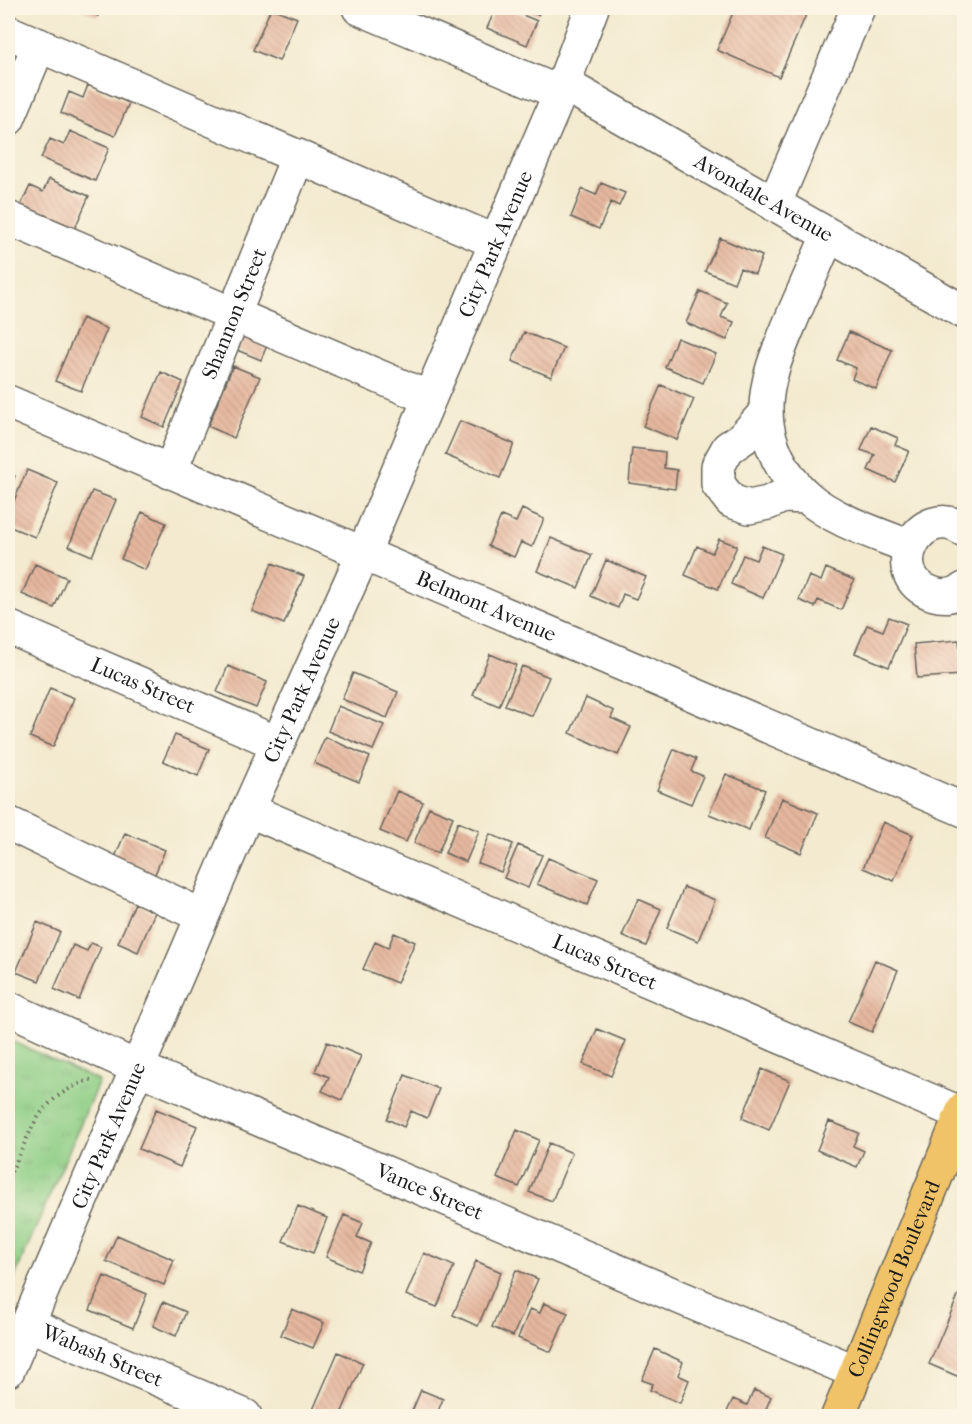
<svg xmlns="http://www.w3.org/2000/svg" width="972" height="1424" font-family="'IM FELL French Canon',serif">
<defs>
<pattern id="park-tufts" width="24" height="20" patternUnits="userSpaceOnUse" patternTransform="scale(1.5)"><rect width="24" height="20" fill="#8ccd84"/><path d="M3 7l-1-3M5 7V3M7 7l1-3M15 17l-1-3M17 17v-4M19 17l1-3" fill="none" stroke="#78af71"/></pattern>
<pattern id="building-back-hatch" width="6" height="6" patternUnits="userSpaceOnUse" patternTransform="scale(1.5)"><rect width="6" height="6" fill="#e6b79f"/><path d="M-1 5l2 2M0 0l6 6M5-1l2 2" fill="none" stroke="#c59d88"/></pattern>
</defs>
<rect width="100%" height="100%" fill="#fcf5e5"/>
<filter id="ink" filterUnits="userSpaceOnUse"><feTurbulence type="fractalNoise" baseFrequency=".0167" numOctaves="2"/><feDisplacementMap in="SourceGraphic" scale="12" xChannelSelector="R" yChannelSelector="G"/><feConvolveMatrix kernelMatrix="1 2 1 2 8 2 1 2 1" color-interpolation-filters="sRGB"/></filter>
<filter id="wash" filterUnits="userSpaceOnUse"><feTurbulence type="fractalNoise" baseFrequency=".008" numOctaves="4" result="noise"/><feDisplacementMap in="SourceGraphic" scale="24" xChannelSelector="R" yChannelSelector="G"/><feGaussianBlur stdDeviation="1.35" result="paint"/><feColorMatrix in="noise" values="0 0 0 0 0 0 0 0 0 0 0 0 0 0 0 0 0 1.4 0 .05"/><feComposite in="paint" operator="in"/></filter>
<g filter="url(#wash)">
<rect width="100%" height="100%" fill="#f3eacf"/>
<!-- park -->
<path fill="url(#park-tufts)" stroke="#547450" stroke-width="1.5" d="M8,1039L99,1081L8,1292Z"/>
<g id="blocks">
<!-- building -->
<path fill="url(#building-back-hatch)" d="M79,8H101L98,16Z
M271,8L297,18L279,61L253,50Z
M496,8H506L537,21L527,45L487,28Z
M520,8H541L538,15Z
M735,8H809L779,77L717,50Z
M88,85L129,103L115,136L61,113L69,92L83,98Z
M70,131L109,148L95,181L41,158L50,139L64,145Z
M49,179L89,196L75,228L21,205L30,186L43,192Z
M601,183L625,193L619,206L611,202L599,229L571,217L582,189L596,195Z
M720,238L762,256L755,274L740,268L734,283L705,271Z
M700,291L727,303L721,317L734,322L727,340L686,323Z
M82,318L107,329L81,391L55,381Z
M247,328L270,338L261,360L237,350Z
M524,332L564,348L551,377L512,361Z
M849,332L892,350L876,389L852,379L856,368L837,360Z
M677,338L716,354L703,383L665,367Z
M233,366L260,377L234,438L208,426Z
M161,372L183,382L164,427L142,417Z
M661,385L694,399L677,440L643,426Z
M460,421L514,444L500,478L445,455Z
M871,426L898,438L895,445L909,451L895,482L868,470L875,455L861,450Z
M632,448L665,452L664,468L677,470L675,489L629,483Z
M27,470L58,483L35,537L8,526V515Z
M8,473L15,476L8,493Z
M92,491L116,500L92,556L69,546Z
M522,509L544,519L532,547L521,542L514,557L488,546L501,516L516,522Z
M142,512L166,523L145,570L121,559Z
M551,538L592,555L578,588L537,571Z
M719,539L737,546L718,589L685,575L697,546L712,553Z
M762,546L782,554L763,598L731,584L743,555L756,560Z
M606,560L646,577L636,599L623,594L618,608L591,596Z
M272,563L304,576L284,624L252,611Z
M35,564L67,578L54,608L22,594Z
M826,568L854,580L841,610L818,600L815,607L799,600L809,576L821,581Z
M889,617L907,624L889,667L855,653L867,625L883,631Z
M959,640L962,675L917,678L914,644Z
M490,654L516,665L499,706L473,695Z
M228,666L267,682L256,708L217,692Z
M522,666L549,677L532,716L505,705Z
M353,673L398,692L387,718L342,699Z
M50,688L74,698L53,747L30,737Z
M586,698L614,711L611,718L631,727L618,755L570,733Z
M338,706L384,725L373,750L328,731Z
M175,735L209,749L198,776L163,761Z
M325,737L370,757L359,782L314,763Z
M674,749L696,759L691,771L703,776L691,804L657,790Z
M726,774L765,790L749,830L709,814Z
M397,791L423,802L406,842L380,831Z
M782,798L818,813L801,853L765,838Z
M429,807L453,817L438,853L414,843Z
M458,822L479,831L466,862L445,853Z
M883,822L913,835L894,881L863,868Z
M125,833L165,850L153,879L113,862Z
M490,834L513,844L501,872L478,863Z
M518,845L542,855L528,888L504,878Z
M548,858L598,879L587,905L537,884Z
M684,887L715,900L698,941L667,928Z
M638,899L661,909L646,946L622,936Z
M135,903L155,912L138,952L118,943Z
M37,922L60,932L39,981L16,972Z
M394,933L415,942L397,983L363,969L375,942L388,948Z
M91,943L101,947L79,1000L54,989L73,945L87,951Z
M875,960L898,970L872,1032L848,1022Z
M597,1029L626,1041L611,1076L583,1064Z
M327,1042L361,1056L342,1100L322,1091L329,1077L315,1071Z
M762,1069L790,1081L769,1130L742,1118Z
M405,1075L439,1089L427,1118L411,1111L404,1127L387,1119Z
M156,1109L197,1126L180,1167L139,1149Z
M829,1121L859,1133L853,1146L864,1151L857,1167L817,1150Z
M517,1130L539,1140L519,1187L497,1178Z
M549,1143L572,1153L552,1201L529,1192Z
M298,1206L327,1218L313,1253L283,1241Z
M344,1215L363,1223L357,1237L371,1243L359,1271L326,1257Z
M117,1235L174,1260L164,1285L106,1261Z
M424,1253L454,1266L437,1307L406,1295Z
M476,1261L501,1272L478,1326L453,1315Z
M516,1270L538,1279L513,1336L492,1327Z
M104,1276L147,1294L133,1328L90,1310Z
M964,1282V1379L929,1364Z
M163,1302L186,1312L176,1336L153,1326Z
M544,1303L568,1313L551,1352L518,1338L530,1309L540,1313Z
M292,1309L324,1323L313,1348L281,1335Z
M655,1349L683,1362L678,1375L689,1380L680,1403L650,1390L653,1384L642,1380Z
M338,1352L363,1363L340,1416H324L312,1412Z
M421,1390L443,1399L436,1416H410Z
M754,1390L771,1397L763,1416H725L733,1399L747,1405Z"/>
</g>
</g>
<g filter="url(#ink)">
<use href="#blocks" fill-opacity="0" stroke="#67645b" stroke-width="1.5"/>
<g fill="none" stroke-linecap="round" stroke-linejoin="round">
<defs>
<g id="minor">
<path d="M359,8L560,93"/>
<path d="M8,32L496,242"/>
<path id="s1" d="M564,84L964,312"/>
<path d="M8,119L39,45"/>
<path d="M774,205L858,8"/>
<path d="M8,218L429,398"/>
<path d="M828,236C817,261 806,286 795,311C782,343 765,377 766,412C766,442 784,477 807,497C835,521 876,533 910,547"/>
<path id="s2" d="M8,402L964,810"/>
<path d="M766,412L743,438L728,448L718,466V484L731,501L749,507L768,503L783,496L807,497"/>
<path id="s3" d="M170,472L298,156"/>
<path d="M964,530C920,499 879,576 934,594C944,597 955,596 964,589"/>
<path id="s4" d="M8,627L277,743"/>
<path id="s5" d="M248,810L962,1114"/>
<path d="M8,823L202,916"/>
<path id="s6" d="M8,1008L138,1068L856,1372"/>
<path id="s7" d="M28,1324L245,1416"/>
<path id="s8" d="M8,1370L248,810L363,554L560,93L592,8"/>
</g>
<g id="major">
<path id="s9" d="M838,1416L964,1108"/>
</g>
</defs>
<!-- minor casing -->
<use href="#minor" stroke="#67645b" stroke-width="36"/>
<!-- major casing -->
<use href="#major" stroke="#67645b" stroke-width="36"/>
<!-- path -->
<path stroke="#67645b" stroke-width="4" stroke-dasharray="1.5 4.5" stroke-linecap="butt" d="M8,1177C30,1140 30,1109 73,1087C80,1084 86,1080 95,1079"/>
<!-- minor -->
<use href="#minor" stroke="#fff" stroke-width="33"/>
<!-- major -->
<use href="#major" stroke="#f1c369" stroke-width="33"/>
</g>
</g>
<g text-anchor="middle" stroke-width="5" stroke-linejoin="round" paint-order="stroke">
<!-- street labels -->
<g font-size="21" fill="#1c1c1c" stroke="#fcf5e5">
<text dy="7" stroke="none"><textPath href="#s1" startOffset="230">Avondale Avenue</textPath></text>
<text dy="7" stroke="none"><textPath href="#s8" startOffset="1227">City Park Avenue</textPath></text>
<text dy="7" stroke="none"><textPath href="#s3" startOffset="171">Shannon Street</textPath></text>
<text dy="7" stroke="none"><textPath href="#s2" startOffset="520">Belmont Avenue</textPath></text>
<text dy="7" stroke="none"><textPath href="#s4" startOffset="147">Lucas Street</textPath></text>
<text dy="7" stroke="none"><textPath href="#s8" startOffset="741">City Park Avenue</textPath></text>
<text dy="7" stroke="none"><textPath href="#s5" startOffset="388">Lucas Street</textPath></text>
<text dy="7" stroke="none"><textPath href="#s8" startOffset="255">City Park Avenue</textPath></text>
<text dy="7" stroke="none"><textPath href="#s6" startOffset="460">Vance Street</textPath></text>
<text dy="7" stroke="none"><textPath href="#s9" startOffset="148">Collingwood Boulevard</textPath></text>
<text dy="7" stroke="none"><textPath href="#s7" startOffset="81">Wabash Street</textPath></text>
</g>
</g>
<!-- margin -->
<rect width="972" height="1424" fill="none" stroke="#fcf5e5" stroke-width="30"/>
</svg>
